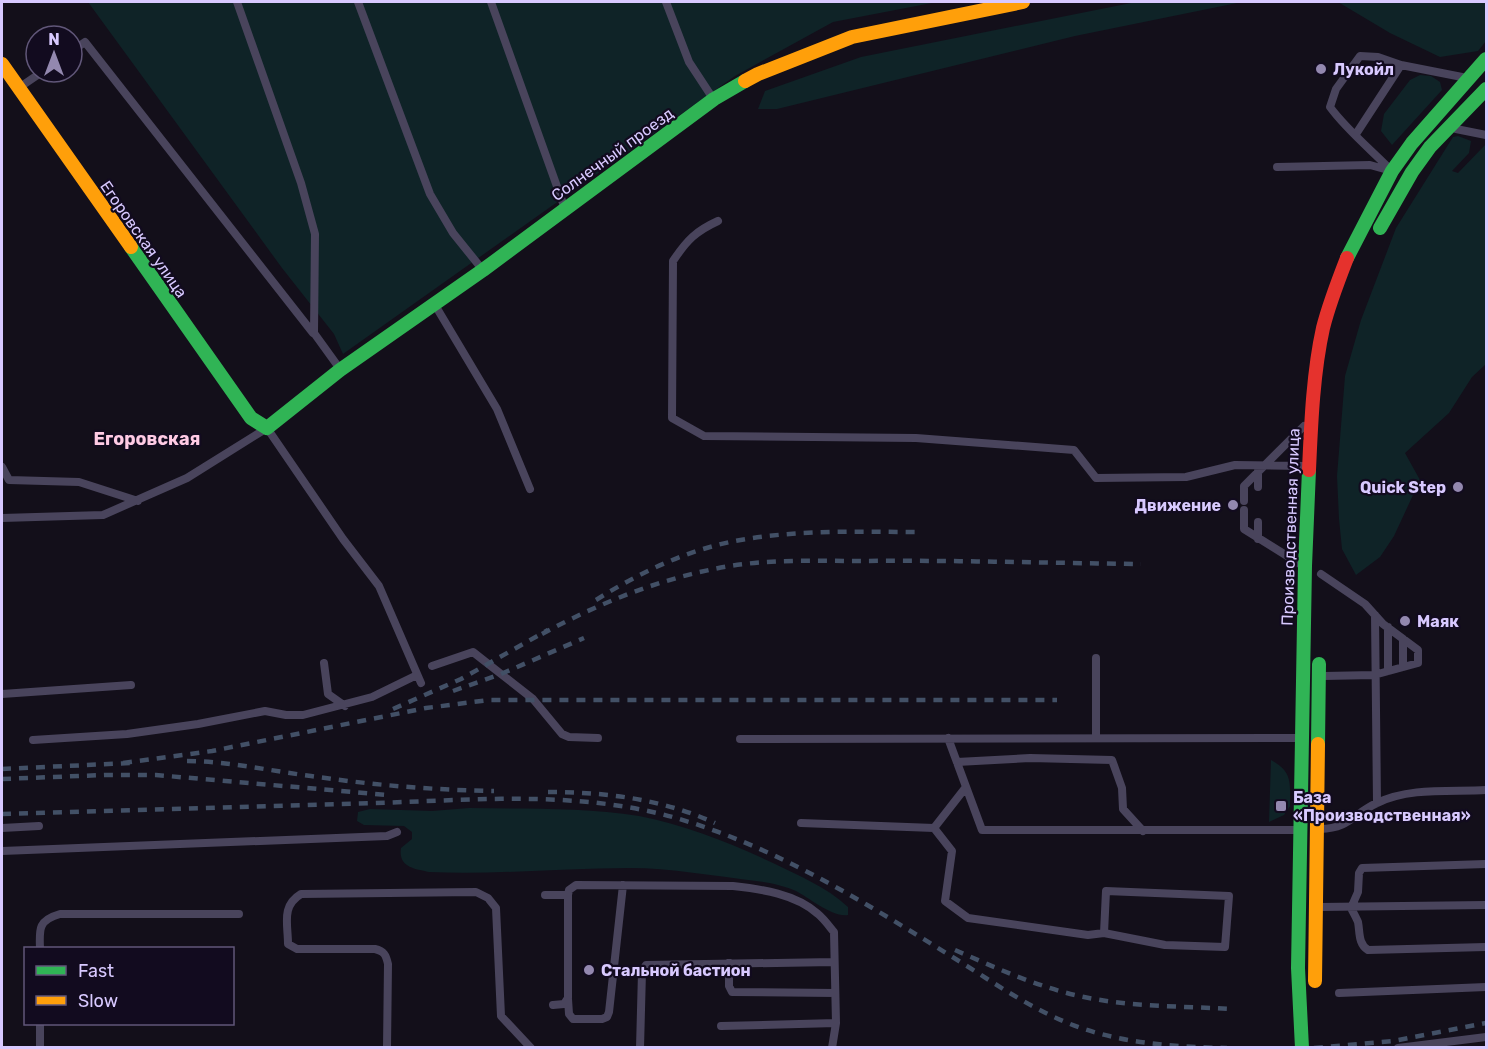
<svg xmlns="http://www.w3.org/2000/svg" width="1488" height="1049" font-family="Rubik,sans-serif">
<rect width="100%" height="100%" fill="#130f1a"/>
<!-- green -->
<path fill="#0f2327" d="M88,2H937L833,22L735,76L343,354L334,334L282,268Z
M1136,2H1242L1075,36L777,109H758L765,91L861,57Z
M1338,2H1486V41L1478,51L1440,57L1390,33Z
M1420,75L1431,76L1440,82L1442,90L1392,145L1381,131L1384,114L1410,80Z
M1458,136L1471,141L1469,153L1452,171L1458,173L1486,144V364L1472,377L1449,413L1405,453L1420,480L1394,536L1380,557L1356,575L1342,549L1339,519L1337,476L1345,376L1361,320L1396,228L1453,137Z
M1271,760C1293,772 1290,783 1290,806L1284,815L1269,822Z
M469,808C525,809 584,807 639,816C686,825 730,843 773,863C799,876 827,887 848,907V915C833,918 808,897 796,891C785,886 768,882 756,881C714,876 671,868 629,868C562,868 495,875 429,872C414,869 398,867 401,848L412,839V832L404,826L364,825L357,821L358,812L370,809L432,811Z"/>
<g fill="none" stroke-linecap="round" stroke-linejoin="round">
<!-- lane -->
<path stroke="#49445c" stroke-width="8" d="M237,2L301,183L315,234L314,333L340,369
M358,2L430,194L453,233L482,269
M491,2L564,206
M666,2L689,62L712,97
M72,51L85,42L313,333
M20,87L42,72
M1456,129L1486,135
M1356,134L1401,65
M1277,167L1370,165L1388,170
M1389,168C1369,148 1346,129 1330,107L1336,89L1360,56L1378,57L1401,65L1462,77
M718,221C696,231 687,240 673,261L672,418L704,436L916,438L1074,450L1096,478L1186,477L1235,465L1305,466
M435,305L497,409L530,489
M2,467L9,480L79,482L138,501
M1258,487V471
M1244,501V486L1304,426
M1244,510V529L1300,564
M2,518L103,515L187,478L267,428L343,539L379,586L421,683
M1258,539V522
M1321,574L1365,604L1383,624L1418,650V663L1374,675L1324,676
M1375,615L1377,803
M1096,658V737
M324,663L328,694L345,706
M432,666L473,652L533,699L562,734L569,737L598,738
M1403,667V639
M1388,671V627
M2,694L131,685
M948,738L982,830H1298
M740,739L1299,738
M33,740L127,734L198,724L265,711L286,715H303L372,697L417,675
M957,762L1030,758L1112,760L1122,788L1123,809L1143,831
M801,823L934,828L966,787
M2,828L39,826
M934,828L952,851L945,901L968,918L1088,935L1104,933L1106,891L1229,896L1225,947L1165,945L1104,933
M1320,829C1350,828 1353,814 1377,803C1410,787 1451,792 1486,790
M2,851L387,836L397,832
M1486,864L1362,868L1359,873L1358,892L1351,908C1353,912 1356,917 1358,922C1360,932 1358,944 1368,950L1486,947
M545,895H568
M1319,907L1486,905
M40,948C39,928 39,920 60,914H239
M729,963V986L732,992L835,993
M1339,993L1486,987
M568,999L569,1014L573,1019H602L607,1017L609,1012L623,885
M553,1005L564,1004L568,998V895L569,890L576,885L733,886C761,889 796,894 818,914C824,919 829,926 834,932L836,1023L832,1048
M40,1024V1048
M721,1026L836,1023
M387,1048L388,964C386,955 384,951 375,949H297L288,944C288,924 281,906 301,894L476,892L488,898L496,908L501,1016L531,1048
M640,1048L642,972L646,965L834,962
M1398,1048L1486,1037"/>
<!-- fast -->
<path stroke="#30b455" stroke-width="14" d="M1380,228L1412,172L1430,147L1486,89
M131,247L251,418L267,428L340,370L483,270L714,99L745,81
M1347,258L1392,171L1412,143L1486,59
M1318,744L1319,664
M1302,1048L1298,968L1305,566L1309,470"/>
<!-- slow -->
<path stroke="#ff9f0a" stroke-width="14" d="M2,64L131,247
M745,81L758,74L852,37L1023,2
M1315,981L1318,744"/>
<!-- jam -->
<path stroke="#e5322d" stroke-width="14" d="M1309,470C1311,425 1313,373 1323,328C1329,304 1338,281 1347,258"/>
<!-- rail -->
<path stroke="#425066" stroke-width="4.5" stroke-dasharray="9 8" stroke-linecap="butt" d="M596,600C637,574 683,552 730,542C794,529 858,532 922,532
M542,634C601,602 664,577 730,566C773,559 818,561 862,561C955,560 1048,563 1141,564
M453,691L501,674L584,638
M393,709L461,679L548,630
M187,761C229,761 270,771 311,776C372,785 433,790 494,791
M123,763L212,751L426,708L489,700H1057
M2,769L130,763
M2,779L104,775H156L388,795
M548,792C606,792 662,799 715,823
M2,814C126,810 250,807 375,803C474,800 579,790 676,818C773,846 861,900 946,953C989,979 1032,1011 1081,1028C1128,1044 1177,1047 1227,1048
M955,950C996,968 1040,988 1084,997C1131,1007 1182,1006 1230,1009
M1314,1048L1393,1041L1486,1023"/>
</g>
<!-- markers -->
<g fill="#9388af" stroke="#120b1f" stroke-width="2">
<circle cx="1321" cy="69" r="6"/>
<circle cx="1458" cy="487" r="6"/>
<circle cx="1233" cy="505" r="6"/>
<circle cx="1405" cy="621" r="6"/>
<rect x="1275" y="800" width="12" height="12" rx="3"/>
<circle cx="589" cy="970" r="6"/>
</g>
<g text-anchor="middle" stroke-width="4.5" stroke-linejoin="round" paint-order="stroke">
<!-- poi labels -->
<g font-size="16" font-weight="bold" fill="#d8c9ff" stroke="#120b1f" text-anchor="start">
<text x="1333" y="75">Лукойл</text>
<text x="1446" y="493" text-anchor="end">Quick Step</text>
<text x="1221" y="511" text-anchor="end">Движение</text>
<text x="1417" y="627">Маяк</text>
<text x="1293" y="803">База<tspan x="1293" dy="18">«Производственная»</tspan></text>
<text x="601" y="976">Стальной бастион</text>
</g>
<!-- street labels -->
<g font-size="16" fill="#d8c9ff" stroke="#120b1f">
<text transform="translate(612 154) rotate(-36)" y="6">Солнечный проезд</text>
<text transform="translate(144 239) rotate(55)" y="6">Егоровская улица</text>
<text transform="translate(1290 527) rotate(-88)" y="6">Производственная улица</text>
</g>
<!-- neighbourhood labels -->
<g font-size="18" font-weight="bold" fill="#ffcbe4" stroke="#120b1f">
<text x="147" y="445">Егоровская</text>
</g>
</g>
<!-- border -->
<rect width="1488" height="1049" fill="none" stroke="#d8c9ff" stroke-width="6"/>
<!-- legend -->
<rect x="24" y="947" width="210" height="78" fill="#120b1f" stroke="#615779" stroke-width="1.5"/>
<rect x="36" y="966" width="30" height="9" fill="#30b455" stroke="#615779" stroke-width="1.5"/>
<text x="78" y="977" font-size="18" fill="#d8c9ff">Fast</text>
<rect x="36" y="996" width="30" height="9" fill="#ff9f0a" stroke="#615779" stroke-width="1.5"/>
<text x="78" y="1007" font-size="18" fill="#d8c9ff">Slow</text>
<!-- north arrow -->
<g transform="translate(54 54)"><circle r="28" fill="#120b1f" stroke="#615779" stroke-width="1.5"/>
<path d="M0-4.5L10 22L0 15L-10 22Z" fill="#9388af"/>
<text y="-9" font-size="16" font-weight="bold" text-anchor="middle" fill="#d8c9ff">N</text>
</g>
</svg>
